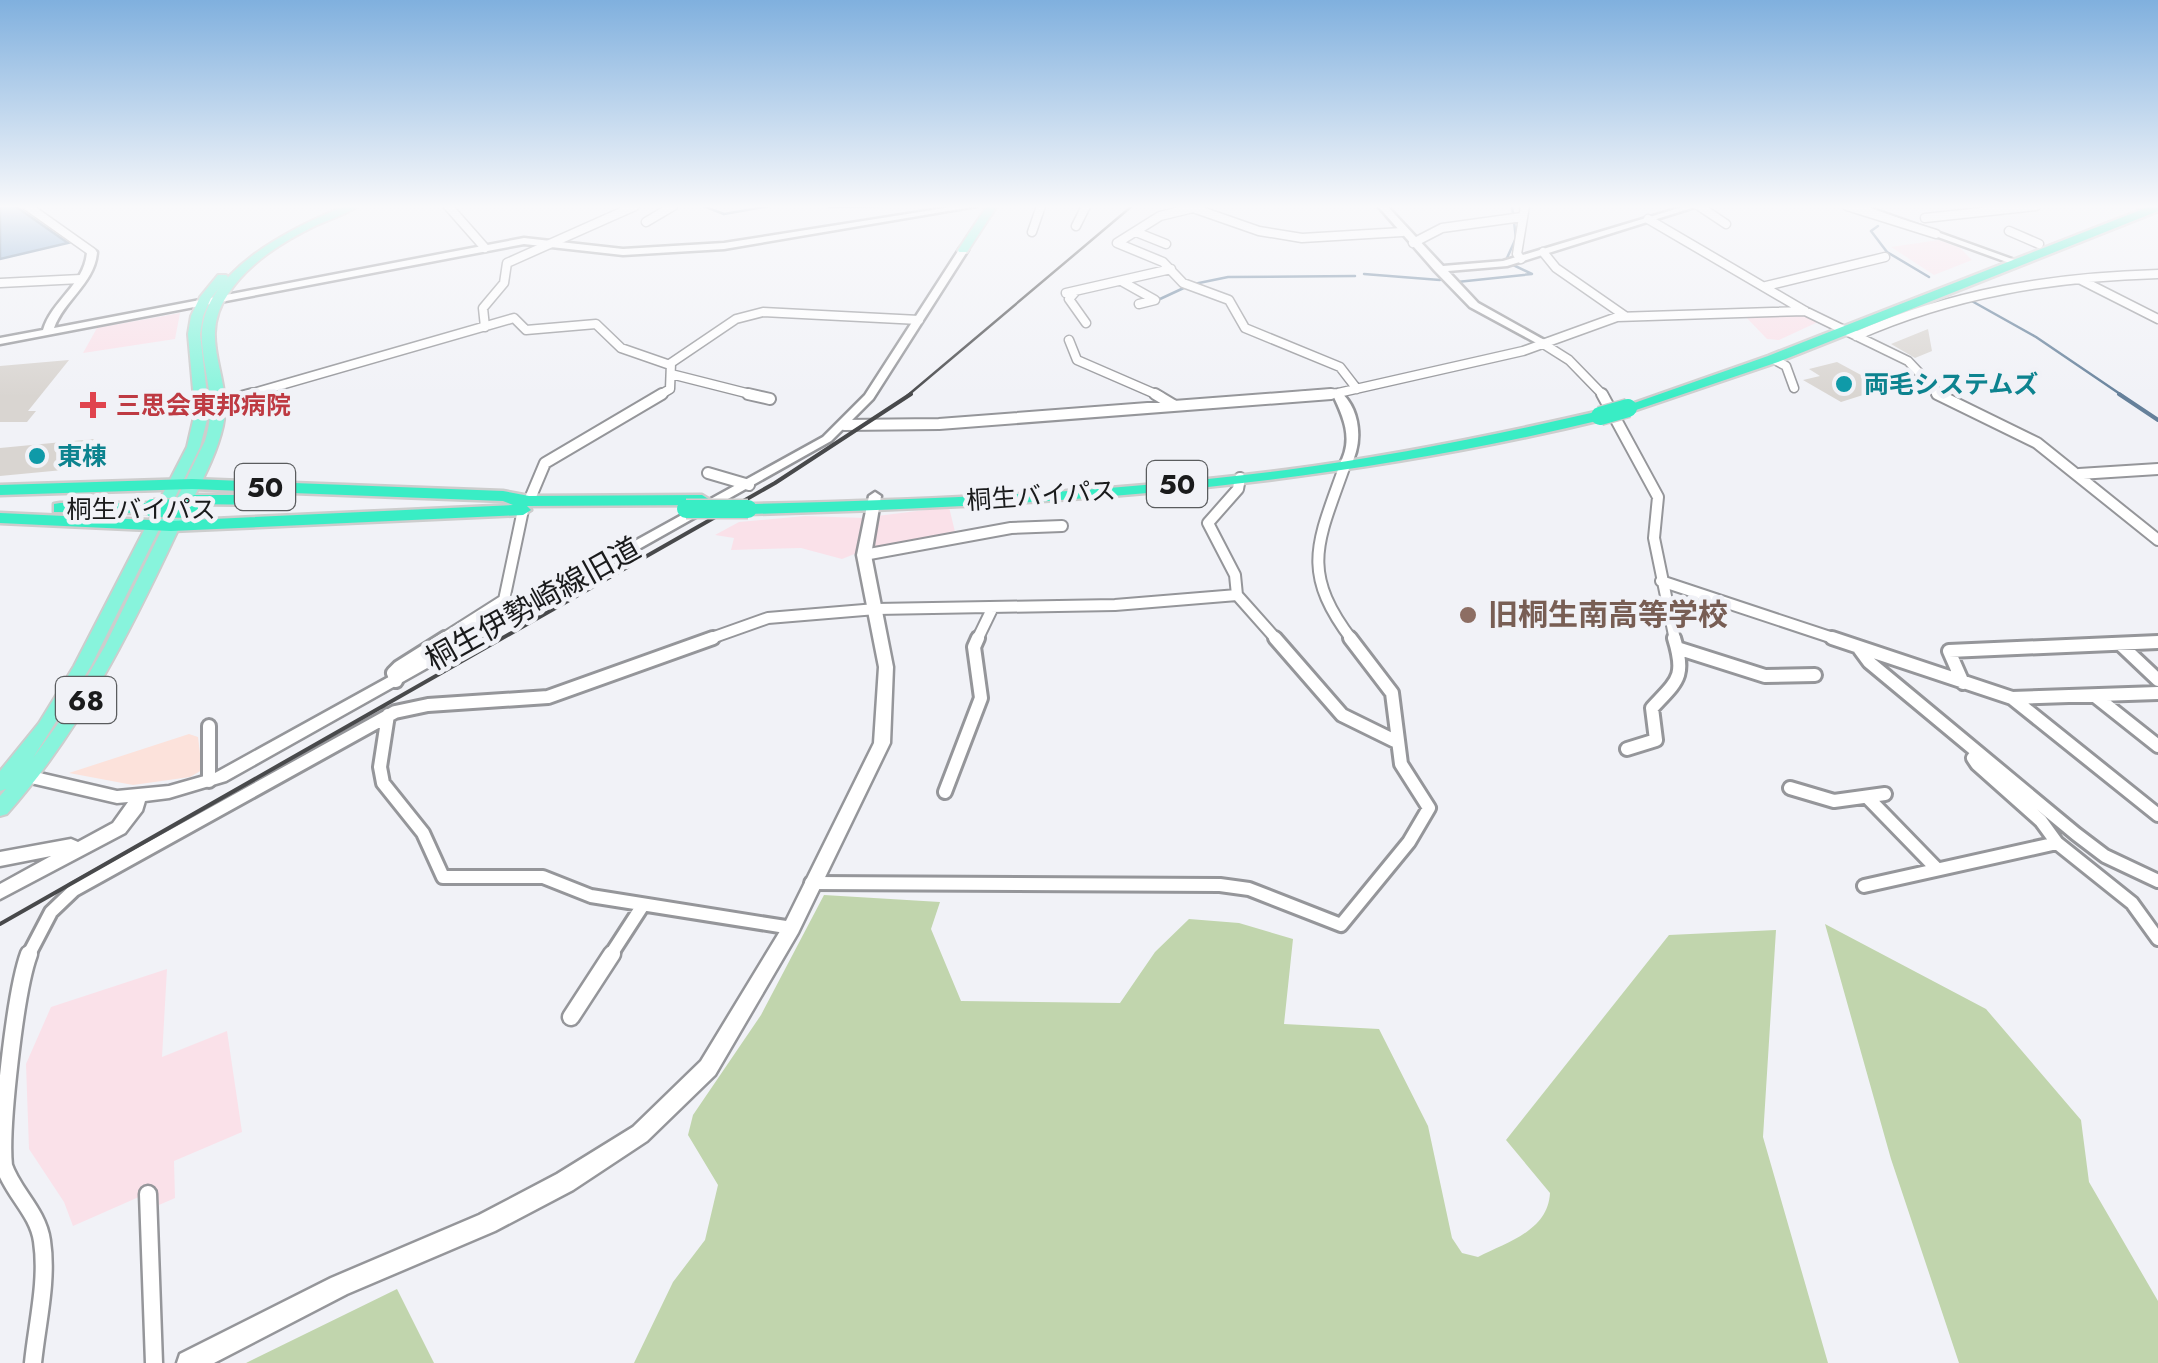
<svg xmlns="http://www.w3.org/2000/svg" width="2158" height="1363" font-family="Jost,'Noto Sans JP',sans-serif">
<rect width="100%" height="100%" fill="#f1f2f7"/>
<!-- commercial -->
<path fill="#fae1e9" d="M1939,240L1960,248L1972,260L1934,275L1891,247Z
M180,313L175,339L83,353L97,328Z
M1800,314L1820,321L1779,340L1767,339L1744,315Z
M949,507L956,536L871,548L877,516Z
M805,516L864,518L857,553L842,559L801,548L731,550L734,538L715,535L739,522Z
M167,969L162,1057L227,1031L242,1132L174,1161L175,1198L159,1205L157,1189L73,1226L64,1202L29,1149L26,1064L51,1007Z"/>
<!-- industrial -->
<path fill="#fce2db" d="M189,734L198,737L202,770L190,777L133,785L69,773Z"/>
<!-- green -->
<path fill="#c1d5ad" d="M824,895L940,902L931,929L961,1001L1120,1003L1155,952L1189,919L1239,923L1293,939L1284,1024L1379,1029L1428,1126L1452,1238L1462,1253L1478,1257C1507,1242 1548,1231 1550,1193L1506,1140L1669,935L1776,930L1763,1137L1828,1363H634L673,1282L705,1240L718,1185L688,1135L693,1115L761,1015Z
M1825,924L1986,1009L2081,1120L2089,1182L2158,1301V1363H1959L1891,1159Z
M397,1289L434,1363H246Z"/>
<!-- water -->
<path fill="#85abd0" stroke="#65809a" stroke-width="2.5" d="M0,206H15L68,243L0,259Z"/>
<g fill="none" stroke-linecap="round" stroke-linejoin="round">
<!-- stream-far1 -->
<path stroke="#65809a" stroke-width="2.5" d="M703,206L724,214L770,206
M829,207L895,206
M1878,226L1871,231L1887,252L1929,277
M1507,258L1516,238L1512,206
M1364,274L1440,280
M1457,282L1532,274L1511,264
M1134,284L1160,299L1188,286
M1194,284L1228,277L1355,276
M1961,295L2036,337L2123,396"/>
<!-- stream -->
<path stroke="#65809a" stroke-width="4" d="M2119,394L2158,420"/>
</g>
<!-- building -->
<path fill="#d9d5d1" d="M1928,329L1932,351L1915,358L1891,344Z
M69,360L28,411H36L27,422H0V366Z
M1837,362L1885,388L1841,402L1803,380L1820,376L1809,369Z
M94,439L63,470L0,476V448Z"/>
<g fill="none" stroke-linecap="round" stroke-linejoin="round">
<defs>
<path id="street-far3" d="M27,206L92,252
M448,206L485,248
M1699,206L1726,224
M1847,206L1936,234
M1925,218L2036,206
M1648,219L1805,311L1908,361L1941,396
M646,222L673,206
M1076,226L1086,206
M2009,231L2039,244
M1032,232L1041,206
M1136,232L1166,244
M1413,243L1442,228L1522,217
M1543,252L1556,268L1625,316
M1521,259L1517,254L1525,206
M2081,280L2158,319
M1123,282L1155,300L1139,304
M0,283L81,279
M1766,286L1885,257
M1076,291L1069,299L1086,323
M1066,293L1171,269
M485,327L483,308L504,283L507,263L635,206
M1856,336C1953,293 2052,277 2158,274
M1069,340L1077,360L1160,396
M1542,343L1569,360L1604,396
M1773,359L1786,366L1794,388
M671,374L758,396
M1357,389L1340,367L1245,328L1229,300L1183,283L1163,262L1117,243L1160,216L1193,208L1259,231L1302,238L1402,232
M243,396L514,318L526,330L596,324L621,348L670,365
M658,396L670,389L671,363L736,319L763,312L919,320
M1299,396L1338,393L1523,351L1617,317L1805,311"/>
<path id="street-far2" d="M748,394L770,399
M1155,394L1175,406
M1602,394L1658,497L1654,538L1675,640
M1937,394L2037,443L2158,540
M219,403L252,394
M844,425L939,424L1331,394
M1345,465C1318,542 1299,570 1352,640
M708,473L749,485
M2079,474L2158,469
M1240,478L1238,489L1208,523L1235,575L1237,595L1277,640
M529,501L545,463L662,394
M864,555L1011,528L1062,526
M1661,581L1839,640
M441,640L504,600L523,510
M706,640L768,618L876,609L1115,605L1237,595
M977,640L993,607"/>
<path id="street-far1" d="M1275,638L1342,715L1397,742
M1832,638L2012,698L2158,693
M2120,644L2158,680
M1858,647L1869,662L2076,834L2105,856L2158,881
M1680,649L1765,676L1815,675
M396,681L393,673L399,667L445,638
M1963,683L1949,651L2158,642
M2095,696L2158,746
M2012,698L2158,815
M388,715L380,767L383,783L423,833L443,877H543L591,896L792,928
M209,726V781
M1627,749L1656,740L1652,708C1678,680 1686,677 1674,638
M1978,753L1973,758L1977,764L2041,821L2057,843L2132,903L2158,939
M1790,788L1834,801L1885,794
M945,792L981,698L974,647L978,638
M1868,798L1937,869
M811,883L1220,885L1249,889L1341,925L1409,842L1429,808L1401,764L1392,693L1350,638
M1864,886L2057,843
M28,956L51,912L74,890L395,712L428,705L548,697L713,638
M610,956L643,905"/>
<path id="street" d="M29,954C15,992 0,1129 4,1166C13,1193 38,1212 42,1241C48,1281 37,1323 33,1363
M571,1017L612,954
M148,1194L154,1363"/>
<path id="secondary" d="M958,206H977L724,249L623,255L524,244L0,344V338L43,330C52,300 85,284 87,252L92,249L97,252C95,283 64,300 54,328L524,238L623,249L724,243Z
M1190,206H1202L1193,211L1190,210Z
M1378,206H1387L1443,266L1503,261L1686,206H1698L1507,266L1448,271L1478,303L1546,341V345L1542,346L1470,307L1435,271Z
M1853,206H1865L2023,263L2015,265Z
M960,248L968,250L873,399L831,441L226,781L169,798L145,801L142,811L125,833L0,899V884L51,856L0,866V852L71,839L78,842L113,823L128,802L117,803L18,780L12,778L10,774L12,770L18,768L117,791L169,786L215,773L823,437L865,395Z
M1338,390C1361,407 1364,444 1349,468L1345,469L1339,465C1354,440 1344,418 1332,393Z
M875,492L881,496L871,555L893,667L890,743L798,933L715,1075L647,1141L573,1190L495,1231L347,1294L214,1363H177L180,1354L331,1278L479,1215L557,1174L633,1127L701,1061L785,923L874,743L879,667L857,555L869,496Z"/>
<path id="primary" d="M345,206H358C346,214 331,219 317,225C284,241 249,262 228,294C196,341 234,377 223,426C215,462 193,496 178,530C130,632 82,729 7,814L0,816V796L6,789L0,791V771L39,723L74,666L187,447L195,412L188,334L191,316L200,297L218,275H226L228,277L211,298L203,316L200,334L209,412L200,447L91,666L33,758L68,710L105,646L205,441C217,403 205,380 202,342C197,273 291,228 345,206Z
M987,206H997L967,252H959L958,250Z"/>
<path id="highway" d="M2151,206H2158V211L1778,362L1633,411H1623L1620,408L1768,356Z
M1600,411L1608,416L1605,419C1324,488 1037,507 748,514L740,509L748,504C928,500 1108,493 1286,470C1392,456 1496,435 1600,411Z
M192,479L503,491L529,496L702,495L710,500L702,505L527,506L531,510L523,515L171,531L0,523V513L171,521L513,505L503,501L192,489L0,495V485Z
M194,495H277L285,500L277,505L188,504L186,500Z
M60,503H153L161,508L153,513L54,512V504Z"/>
</defs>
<!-- street-far3 casing -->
<use href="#street-far3" stroke="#95969a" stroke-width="11"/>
<!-- street-far2 casing -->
<use href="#street-far2" stroke="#95969a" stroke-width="14"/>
<!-- street-far1 casing -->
<use href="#street-far1" stroke="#95969a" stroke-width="18"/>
<!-- street casing -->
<use href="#street" stroke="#95969a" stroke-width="21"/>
<!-- secondary casing -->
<use href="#secondary" stroke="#95969a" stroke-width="5"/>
<!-- primary casing -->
<use href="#primary" stroke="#cdcdcd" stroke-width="4"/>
<!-- highway casing -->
<use href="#highway" stroke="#cdcdcd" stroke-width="5"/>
<!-- street-far3 -->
<use href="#street-far3" stroke="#fff" stroke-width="8"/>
<!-- street-far2 -->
<use href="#street-far2" stroke="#fff" stroke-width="10"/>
<!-- street-far1 -->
<use href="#street-far1" stroke="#fff" stroke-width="12"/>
<!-- street -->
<use href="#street" stroke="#fff" stroke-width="16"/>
<!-- secondary -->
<use href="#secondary" fill="#fff" fill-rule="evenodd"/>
<!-- primary -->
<use href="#primary" fill="#88f4dc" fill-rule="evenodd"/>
<!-- highway -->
<use href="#highway" fill="#39edc5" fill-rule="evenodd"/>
<!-- rail-far1 -->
<path stroke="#48494b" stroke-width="2.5" d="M907,396L1132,206"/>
<!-- rail -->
<path stroke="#48494b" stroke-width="4" d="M0,924L775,483L911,394"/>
<defs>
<path id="highway-bridge" d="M1600,416L1628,408
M153,508L189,509
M686,509H748"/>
</defs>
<!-- highway-bridge casing -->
<use href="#highway-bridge" stroke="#cdcdcd" stroke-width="21" stroke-linecap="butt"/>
<!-- highway-bridge -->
<use href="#highway-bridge" stroke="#39edc5" stroke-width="18"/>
</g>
<!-- sky -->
<linearGradient id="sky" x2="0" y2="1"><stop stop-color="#80b0de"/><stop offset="0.52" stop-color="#f9f9fb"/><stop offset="1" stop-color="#f9f9fb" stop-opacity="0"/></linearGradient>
<rect width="2158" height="397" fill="url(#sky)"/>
<!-- markers -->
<g fill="#0f9aa8" stroke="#f1f2f7" stroke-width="4">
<circle cx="1844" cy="384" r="10"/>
<circle cx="37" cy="456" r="10"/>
</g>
<path fill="#e0444e" stroke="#f1f2f7" stroke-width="4" d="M88 390h10v10h10v10h-10v10h-10v-10h-10v-10h10z"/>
<circle fill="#8d6e63" stroke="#f1f2f7" stroke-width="4" cx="1468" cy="615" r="10"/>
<g text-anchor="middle" stroke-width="9" stroke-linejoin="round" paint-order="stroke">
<!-- far-culture labels -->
<g font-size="25" font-weight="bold" fill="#0d838f" stroke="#f1f2f7" text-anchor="start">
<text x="1864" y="393">両毛システムズ</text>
<text x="57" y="465">東棟</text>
</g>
<!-- far-health labels -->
<g font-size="25" font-weight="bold" fill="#be3a42" stroke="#f1f2f7" text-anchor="start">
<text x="116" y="414">三思会東邦病院</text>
</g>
<!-- far-street labels -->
<g font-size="25" fill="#1a1b1c" stroke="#f1f2f7">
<text transform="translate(1041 495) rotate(-4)" y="9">桐生バイパス</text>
<text x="141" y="518">桐生バイパス</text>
</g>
<!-- shield labels -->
<g fill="#f1f2f7" stroke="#5a5c5e" stroke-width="2.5">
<rect x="1147" y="461" width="60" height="46" rx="8"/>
<rect x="235" y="464" width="60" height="46" rx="8"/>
<rect x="56" y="677" width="60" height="46" rx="8"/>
</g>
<g font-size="28" font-weight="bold" fill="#1a1b1c">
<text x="1177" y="494">50</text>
<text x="265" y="497">50</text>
<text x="86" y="710">68</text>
</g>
<!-- street labels -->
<g font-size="30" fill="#1a1b1c" stroke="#f1f2f7">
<text transform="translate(533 604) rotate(-29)" y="10">桐生伊勢崎線旧道</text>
</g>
<!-- education labels -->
<g font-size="30" font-weight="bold" fill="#785e54" stroke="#f1f2f7" text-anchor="start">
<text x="1488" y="625">旧桐生南高等学校</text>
</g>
</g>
</svg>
